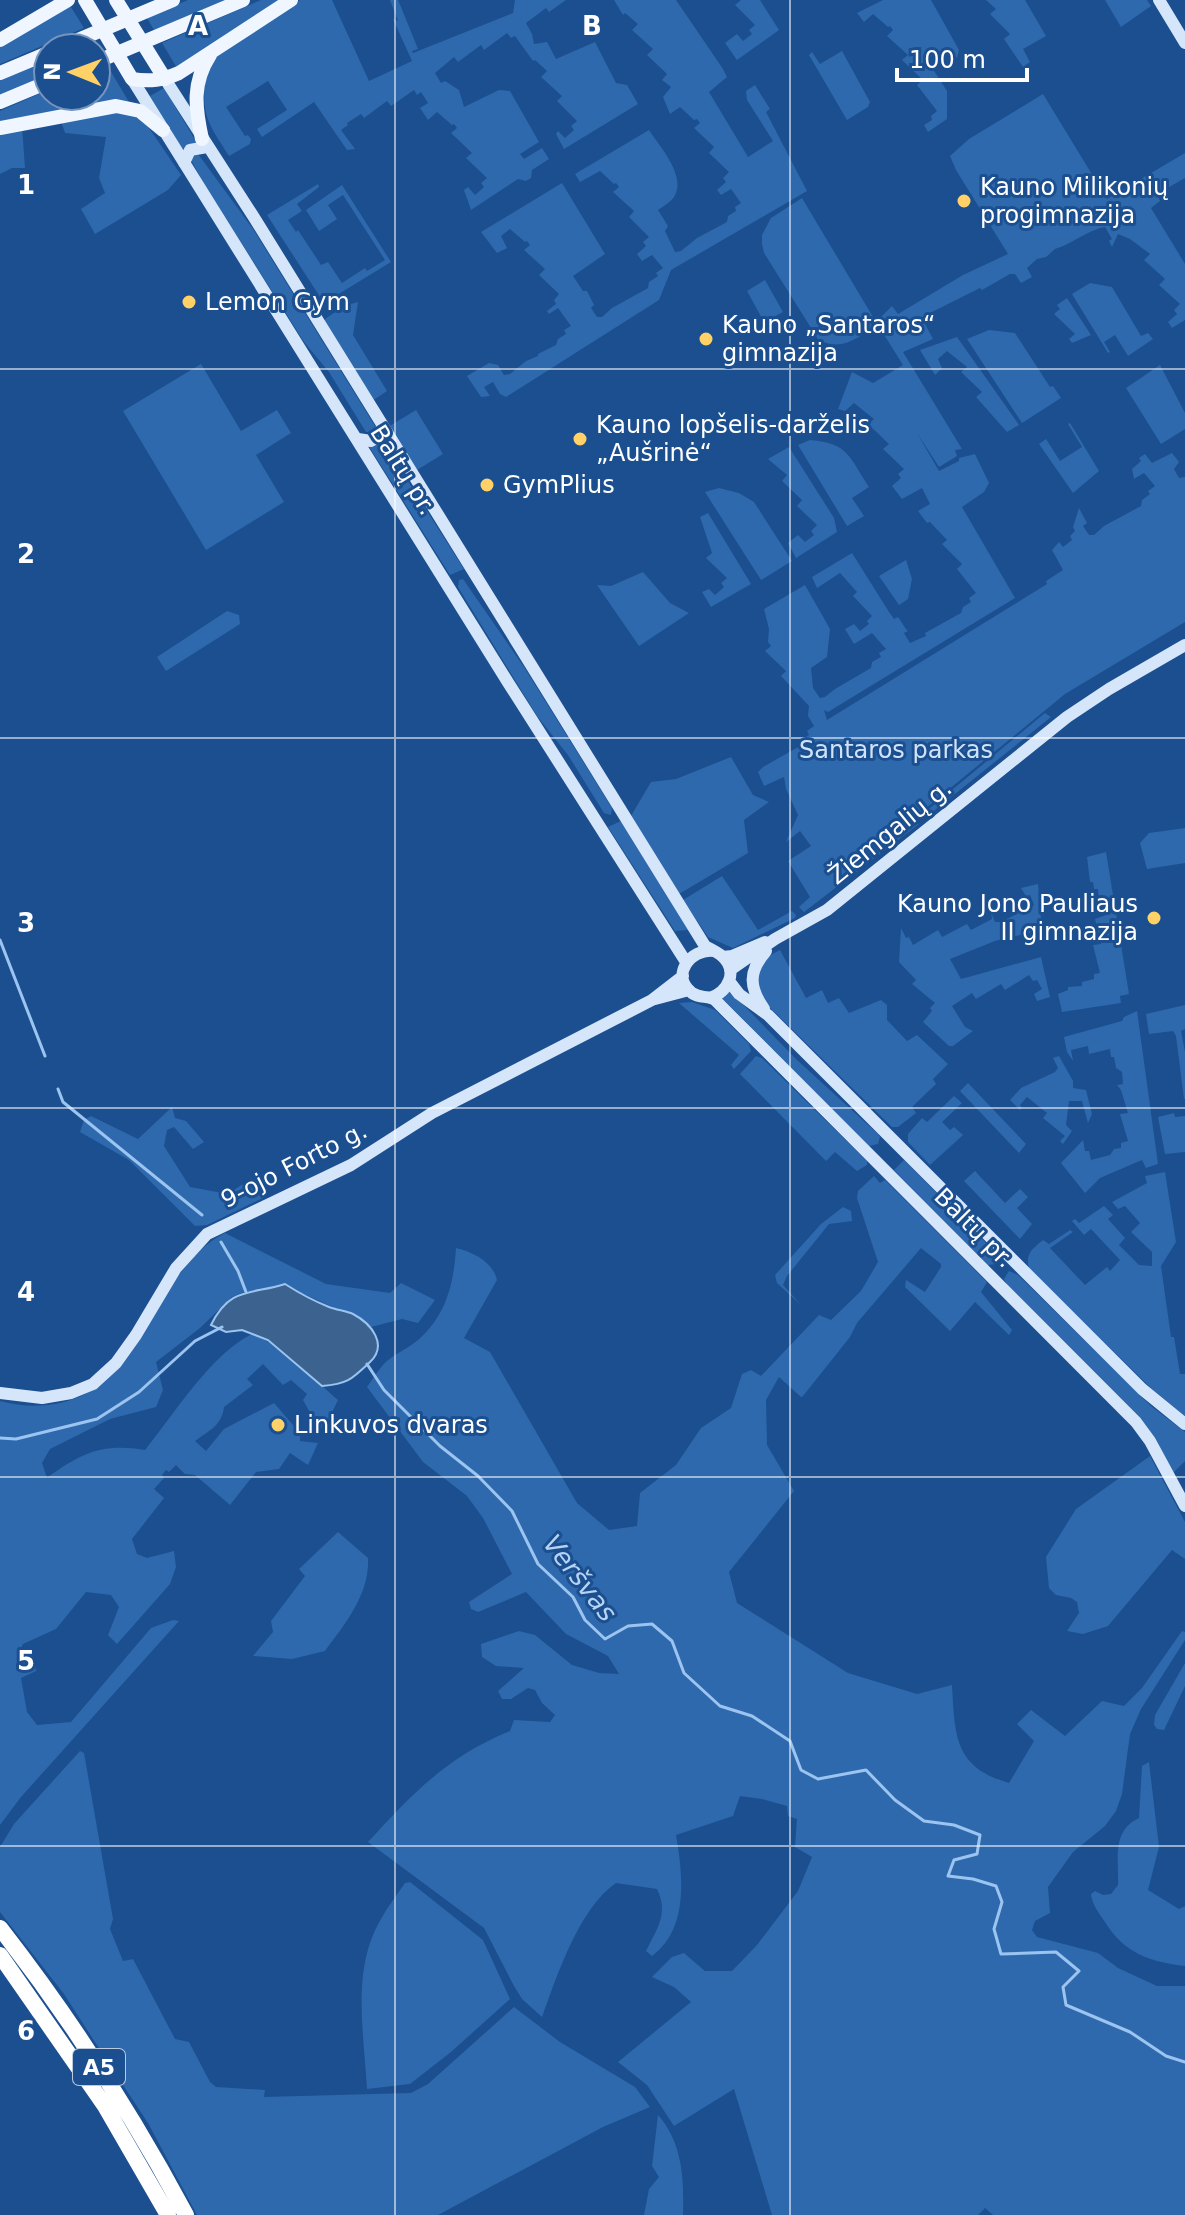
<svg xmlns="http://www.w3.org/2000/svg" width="1185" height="2215" font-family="'DejaVu Sans',sans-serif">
<rect width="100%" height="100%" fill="#1b4f8f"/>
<!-- green -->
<path fill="#2e69ad" d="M188,0H226L154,30L147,18Z
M261,0H282L177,68L162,43Z
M300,0H332L369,81L412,61L393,19L398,21L390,0H398L401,7L418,49L412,51L413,53L513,13L515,0H566L549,12L546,8L526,23L532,34L534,44L547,42L556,59L595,42L616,83L627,85L638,104L564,149L556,134L558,131L565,138L574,130L571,126L577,121L557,101L562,96L541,77L547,71L535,60L533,61L515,36L511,38L507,33L484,50L481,45L458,62L454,57L435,73L441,83L445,81L459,90L464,107L499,90L510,91L539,142L520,154L524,159L542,148L549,159L532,170L531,178L526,181L518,179L471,210L464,190L468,187L475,195L484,187L481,183L487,178L466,158L472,153L451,133L457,128L454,124L452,125L437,112L428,120L420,108L428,103L421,92L417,95L414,90L391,106L387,101L364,118L361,114L347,123L348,125L341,130L355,149L347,150L314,102L262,137L257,129L287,110L268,81L226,107L245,136L248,135L251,139L250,144L229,156C213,130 201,118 205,85L201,83L214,59L225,48Z
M614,0H676L723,69L727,77L709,92L748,157L773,141L747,100L746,91L755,85L770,109L766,112L807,191L671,270L659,300L506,397L500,394L493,382L484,387L490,396L481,397L467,376L489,363L498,365L504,375L510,374L526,361L538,356V354L556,345L558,339L566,334L564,330L571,326L558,308L549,314L547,311L556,304L554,300L559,294L539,275L545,269L524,250L530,245L527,241L525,242L510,229L501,236L507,248L497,253L481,232L562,183L605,254L573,276L583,291H587L594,305L591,308L597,317H602L612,308L648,288L649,282L658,276L656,273L663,268L652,255L642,261L637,254L646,246L643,242L649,237L629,217L634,211L613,192L619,187L616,183L614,184L600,171L580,182L575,174L649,130C660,147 687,176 674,197C671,202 662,207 658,210L668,226L665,231L675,252L681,251L697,238L727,222L728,216L736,211L735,207L741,203L731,189L721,195L717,190L726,182L723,178L729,172L709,153L714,147L694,128L700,123L697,119L694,120L680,107L670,114L663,97L671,87L662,80L667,74L647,55L653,49L632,30L638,24L625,13L623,15Z
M741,0H760L779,30L737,60L725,43L737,34L743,41L752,34L749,30L755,25L735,5Z
M883,0H931L959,50L957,58L939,51L927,60L947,91V119L928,132L924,125L932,120L931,116L937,111L917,85L923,80L902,60L908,55L887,36L893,30L890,26L888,27L873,14L864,22L857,13Z
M986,0H1025L1046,36L1023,49L1030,62L1023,67L1004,39L1010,34L990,14L996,9Z
M1105,0H1147L1151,6L1121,27Z
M69,4L84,28L0,64V47Z
M842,51L870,102L868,107L847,120L809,55L812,52L820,64Z
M48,59V75L0,96V80Z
M107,65L129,102L0,123V111L48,90V96H96V70Z
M164,88L197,143L185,146L183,150L150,96Z
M1043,94L1107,199L1185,153V178L1157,194L1160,201L1151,208L1185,264V320L1172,328L1168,322L1177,314L1174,310L1180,304L1159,285L1165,279L1144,260L1150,254L1130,239L1118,234L1112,247L1109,241L1112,239L1105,227C1090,229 1070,245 1055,249L1046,257L1037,259L1027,268L1032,277L1021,283L1015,274H1010L982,290L980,288L926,315L923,320L933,339L903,352L962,449L955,450L957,456L939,467L917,433L939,471L959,461V458L975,454L989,483L984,492L962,507L1015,598L828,712L824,710L827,720L1047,584L1046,581L1063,570L1052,550L1059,542L1063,547L1072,540L1070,536L1075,531L1073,527L1079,508L1087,523L1083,526L1089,535H1094L1104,526L1141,506L1142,500L1150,494L1148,491L1155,486L1144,473L1134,479L1132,469L1141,461L1139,458L1145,454L1152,463L1172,453L1179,462L1174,469L1179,478L1185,477V622L1065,694L886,841L915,820L919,824L804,912L799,907L810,897L788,861L811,846L800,831L786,842L798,815L786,789L784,777L764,786L758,772L763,767L800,746L801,740L809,735L807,731L814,726L808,716L809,706L781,676L786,671L765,651L771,646L768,642L769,629L764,609L805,585L830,629L827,657L811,668L813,688L820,698L825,697L835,689L871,668L872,662L881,657L879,653L886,649L872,633L854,644L845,629L854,624L860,631L869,624L867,621L872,616L853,596L857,592L840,573L817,588L812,577L852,553L889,612L894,619L898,617L906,629L908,631L904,633L910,643L926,636L925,633L961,613L963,607L971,602L969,598L976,593L957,569L962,564L942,544L947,540L930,522L927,523L918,511L930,504L922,488L902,499L892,486L901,478L898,474L904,469L883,449L889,444L868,424L874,419L854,403L845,411L838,409L852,372L873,383L903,365L878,325C858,337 841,353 818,339L764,253L762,244V235L771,218L802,198L876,322L892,306L898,314L963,275L1008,254L956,170L950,156L969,139Z
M109,109L143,119L181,175L168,190L95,234L81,209L105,193L99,178L106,137L65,133L61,121Z
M22,126L25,168H12L0,174V131Z
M198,154L253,229L375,426L373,432H366L329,372L304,342L203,182L190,158Z
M318,184L319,187L297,204L302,211L288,220L296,232L298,230L321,265L328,262L342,283L365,268L367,271L385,260L343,195L328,205L337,219L319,231L306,210L342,185L391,262L324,303L267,215Z
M765,280L783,312L764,322L747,291Z
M1090,283L1112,287L1141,336L1148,333L1153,339L1128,356L1115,335L1104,342L1110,352L1108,353L1072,294Z
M1067,298L1091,335L1072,343L1069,339L1075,334L1054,314L1060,309L1057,305Z
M358,302L353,335L387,391L372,401L325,324V319L344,306Z
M989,330L1015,333L1050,387L1053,386L1061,398L1022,423L967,339Z
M957,337L1019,425L1007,432L976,397L982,392L961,372L967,367L947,351L938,359L942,368L935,375L920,350Z
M201,364L241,431L277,410L291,433L256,455L284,502L206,550L123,411Z
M1160,365L1185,413V429L1161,444L1126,388Z
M416,410L443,454L417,470L388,427Z
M1070,423L1099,471L1073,493L1039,444L1046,439L1060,461L1082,447L1068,424Z
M381,439L464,569L450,575L368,445Z
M810,440C849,443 849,457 869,487L852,498L864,516L847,526L798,445Z
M789,447L834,518L837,532L796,558L788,543L798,535L805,542L814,535L811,531L817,525L797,506L802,500L782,481L787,475L768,459Z
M719,488L739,493L754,502L792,561L761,580L705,492Z
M708,513L751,584L711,607L702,592L709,589L715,595L724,587L721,583L727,578L706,558L712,553L700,517Z
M906,560L912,579L908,599L899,605L879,576Z
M643,572L670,603L689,613L639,646L597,585L611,586Z
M463,579L524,667L612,808L611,815L604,813L568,755L537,716L458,587L459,580Z
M227,611L239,615L240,624L166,671L157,657Z
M1045,713L1051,717L925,818L924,813Z
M731,757L753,795L769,802L744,820L748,853L679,894L631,816L651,782L676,779Z
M621,821L688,930L675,931L608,827Z
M1185,828V863L1147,869L1140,843L1149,833Z
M1106,852L1129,994L1120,996L1121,1003L1062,1012L1058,994L1068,990V987L1082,986V982L1094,979V974L1100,973L1093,945L1101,944L1095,919L1106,915L1105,905L1099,901L1098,889H1094L1093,882H1090L1087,857Z
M722,876L758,930L792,911L796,915L795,918L733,948L708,937L683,900Z
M1038,884L1042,930L995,941L950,959L961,979L1041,957L1050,997L1037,1001L1034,994L1042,989L1037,980L1033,981L1029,975L1005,990L1001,984L976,999L972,993L952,1006L965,1027L973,1031L953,1046H949L923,1022L932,1011L930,1008L935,1003L912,984L916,980L899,962L901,928L906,938L909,937L913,945L938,930L942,937L967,924L971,930L992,919L991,912L995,922H1001L1034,905L1030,895L1026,896L1021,888Z
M780,950L806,998L822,990L828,1003L839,998L849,1013L881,1000L887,1005V1020L907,1041L917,1035L948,1064L933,1079L936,1084L912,1107L916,1113L898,1127H892L763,1001C752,977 755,962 780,950Z
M729,990L796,1059L878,1134L880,1137L878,1144L869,1146L721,997Z
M692,1002L715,1010L749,1044L751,1051L734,1069L731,1065L739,1055L679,1003Z
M1185,1005V1029L1181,1031L1185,1052V1099H1184L1176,1036L1173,1031L1149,1034L1146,1014Z
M1137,1011L1158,1164L1146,1168L1142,1160L1100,1178L1085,1193L1061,1163L1083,1140L1085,1151H1089L1091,1160L1110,1155L1114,1149L1121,1148V1143L1128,1141L1120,1114L1128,1113L1121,1090L1117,1085L1123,1084L1122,1072L1116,1068L1114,1057H1111L1110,1049L1089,1054L1088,1046L1071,1050L1073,1061L1067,1052L1064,1037L1122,1021L1124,1017Z
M756,1056L762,1058L867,1161V1165L857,1171L835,1152L826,1161L740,1074Z
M1059,1056L1073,1081V1088L1086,1090L1092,1114L1088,1123L1082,1101H1069L1066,1125L1072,1131L1063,1144L1060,1141L1065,1136L1043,1118L1047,1113L1027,1097L1020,1105L1022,1108L1020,1110L1010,1100L1021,1088L1055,1072L1058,1068L1053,1058Z
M968,1083L1026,1144L1019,1153L960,1091Z
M954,1096L962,1103L942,1122L950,1130L954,1127L963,1135L930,1165L908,1142V1134L922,1118L927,1122Z
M172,1107L175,1118L186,1121L204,1142L193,1149L174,1127L167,1130L164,1146L190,1187L228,1194L252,1178L251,1188L267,1196L207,1225L195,1226L129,1160L80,1132L84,1120L91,1116L138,1139Z
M1174,1113L1175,1117L1185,1116V1152L1165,1154L1158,1117Z
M904,1160L998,1255L997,1264L988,1265L894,1170Z
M975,1171L1005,1203L1020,1189L1028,1197L1017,1208L1032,1224L1020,1239L964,1181Z
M1165,1172L1176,1242L1161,1266L1171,1337H1174L1180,1374H1185V1416L1153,1390L1029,1269C1025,1254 1032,1249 1043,1240L1049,1244L1070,1230L1073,1232L1050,1248L1085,1285L1107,1267L1110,1271L1120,1260L1091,1229L1084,1235L1072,1221L1075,1219L1079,1223L1104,1206L1113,1215L1108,1219L1125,1238L1119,1245L1139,1265L1152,1266V1252L1131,1232L1140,1223L1125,1206L1118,1209L1112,1202L1147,1183L1145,1176Z
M874,1176L880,1183L885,1180L987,1282L981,1292L1012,1330L1009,1335L975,1302L950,1331L905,1287L906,1280L925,1292L941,1267V1264L921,1248L857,1323L850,1337L803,1396L801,1397L779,1377L766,1400L767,1445L794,1491L729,1572L737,1603L848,1673L917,1694L952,1685C955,1736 954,1767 1009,1783L1034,1741L1017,1724L1031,1710L1065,1736L1102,1701L1124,1706L1142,1688L1182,1631L1185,1632V1640L1141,1709L1130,1734L1122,1794L1116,1811L1105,1826L1073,1852L1048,1887L1050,1913L1035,1921L1032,1930L1037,1937L1098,1953L1118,1968L1157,1986H1185V2215H993L985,2208L978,2215H772L734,2089L674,2126L647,2085L618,2062L691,2002L674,1987L652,1977L672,1957L684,1953L705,1971H732L757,1945L798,1891L812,1857L795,1847L797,1819L788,1816L787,1806L762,1799L740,1796L733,1816L676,1835C683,1875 689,1929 652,1956L646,1951C657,1929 669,1913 657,1889L616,1883C579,1908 557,1976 542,2017L522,1999L514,1986L484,1928L368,1842C412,1794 448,1756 510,1731L514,1720L550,1722L555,1715L542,1703L535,1690L528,1688L511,1699H502L498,1691L524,1668L496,1666L482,1657L481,1644L519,1631L535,1635L572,1665L599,1673L619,1674L608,1656L566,1634L526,1592L478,1612L471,1609L469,1602L512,1574L483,1518L467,1496L423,1462L367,1387C373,1379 379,1368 387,1361C396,1353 409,1348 418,1340C446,1316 454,1283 456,1248C473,1252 493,1262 497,1280L464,1338L490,1352L577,1503L609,1530L637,1526L640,1493L676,1465L701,1428L731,1408L742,1374L751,1370L761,1376L819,1315L831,1320L861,1291L878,1262L857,1198L858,1191Z
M843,1207L851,1211L852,1221L829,1224L787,1276L783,1285L801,1305L777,1283L775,1275L821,1224Z
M225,1233L326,1284L390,1293L401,1283L435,1300L418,1323L402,1319L371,1327C345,1309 313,1301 285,1284L256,1292L246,1291L232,1297L200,1328L156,1362L163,1390L156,1407L110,1419L50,1449L42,1463L47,1478C81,1453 102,1443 145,1450C175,1413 210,1355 252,1334C286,1347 311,1377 338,1400L324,1429L318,1427L303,1400L307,1394L291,1380L283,1385L263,1364L247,1379L253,1385L224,1407C222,1426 208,1431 195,1441L206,1451L224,1429L274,1403L300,1433V1441L318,1443L308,1465L290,1453L279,1469L256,1472L230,1505L195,1475L185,1474L176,1465L169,1472L166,1470L162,1475L164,1478L154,1489L164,1498L132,1539L137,1554L147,1558L174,1551L176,1567L170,1584L117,1644L108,1635L119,1607L111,1595L86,1592L56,1629L23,1644L18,1654L34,1659L36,1671L21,1678L27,1712L37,1725L71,1722L151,1628L173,1620L179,1621L21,1797L0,1825V1401C18,1406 37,1407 55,1404C148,1388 149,1272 225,1233Z
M1009,1271L1018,1275L1151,1406L1185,1432V1461L1173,1473L1156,1439L1145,1424L1008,1286L1004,1279Z
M1150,1456L1185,1522V1559L1172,1550L1108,1626L1083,1634L1067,1631L1079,1613L1077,1602L1071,1598L1056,1595L1049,1588L1046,1557L1076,1509Z
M338,1532L368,1558C370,1594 345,1624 325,1651L292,1659L253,1656L273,1632L271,1621L305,1576L299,1569Z
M1185,1663V1686L1164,1730L1157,1729L1154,1725L1155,1715Z
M80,1751L84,1753L113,1919L110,1929L123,1961L133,1959L175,2039L189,2042L210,2082L216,2087L265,2090L264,2097L411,2093L428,2084L514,2007L560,2042L635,2087L650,2107L603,2127L438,2215H197L148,2123L102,2053L64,1994L0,1912V1847L14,1824Z
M1149,1762L1159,1847L1148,1890L1179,1909L1185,1906V1966C1150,1962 1124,1953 1105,1922C1099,1913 1092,1905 1091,1894L1095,1891L1103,1895L1111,1894L1118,1885C1119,1860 1111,1831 1139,1818L1142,1766Z
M410,1882L483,1940L510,1999L451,2052L410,2084L367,2089C364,2034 351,1969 381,1919C388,1906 397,1895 405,1883Z
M658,2115C683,2143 684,2180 683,2215H644L649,2189L659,2177L652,2166Z"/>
<!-- water -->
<path fill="#3c6290" stroke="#9cc4f0" stroke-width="2" d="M285,1284C299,1293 314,1301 329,1307C337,1310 346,1311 353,1314C372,1324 388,1345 370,1362C352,1379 348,1384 322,1386L268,1340L242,1330L226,1332L211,1325C230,1286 251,1295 285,1284Z"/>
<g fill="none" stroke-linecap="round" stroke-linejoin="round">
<!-- stream -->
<path stroke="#9cc4f0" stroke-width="3" d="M0,940L45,1056
M58,1089L63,1102L202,1215
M221,1242L238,1271L246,1292
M367,1364L384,1390L440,1446L478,1476L512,1511L538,1564L573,1597L585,1620L605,1639L628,1626L652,1624L672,1641L684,1673L720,1706L752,1716L790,1741L801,1770L818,1779L866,1770L895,1800L924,1821L954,1825L980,1835L977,1854L954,1860L948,1876L973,1879L996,1886L1002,1902L994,1929L1001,1954L1056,1952L1079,1971L1063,1987L1066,2005L1130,2032L1166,2056L1185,2062
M0,1438L16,1439L97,1419L139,1392L195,1341L222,1327"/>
<!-- secondary -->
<path stroke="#d6e6fa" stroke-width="12" d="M1159,0L1185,43
M132,79L509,684L686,962
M165,79L255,219L705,946C711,949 717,952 722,956C739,971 728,992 710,998
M184,163L190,150L207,147
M358,439L371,441L379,436L382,427
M714,951C690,948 670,976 692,993C699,998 704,996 711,998C715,999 718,1003 721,1006L1136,1422L1150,1441L1185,1506
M723,957L732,956L765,942
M730,970L775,939L827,910L1067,717L1109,689L1185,645
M729,981L739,994L768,1015L1142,1389L1185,1424
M655,999L689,990
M764,1009C749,987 748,972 766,951
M0,1393L42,1398L71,1393L93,1384L116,1363L136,1335L176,1268L207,1234L351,1165L432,1113L652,1000L683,976"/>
<!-- primary -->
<path stroke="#f0f6ff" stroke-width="14" d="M85,0L132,79C150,82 163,80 179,73L291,0
M116,0L165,79
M0,40L68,0
M59,48L173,0
M96,62L243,0
M0,73L48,53
M0,102L48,82
M0,128L116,106L140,111L163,130
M202,139C195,107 192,83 210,55"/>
<!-- highway -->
<path stroke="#fff" stroke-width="16" d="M0,1928C70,2018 132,2114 186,2215
M0,1955L105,2106L168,2215"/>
</g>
<!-- grid -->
<path fill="none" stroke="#fff" stroke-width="2" stroke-opacity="0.55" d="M395,0V2215M790,0V2215M0,369H1185M0,738H1185M0,1108H1185M0,1477H1185M0,1846H1185"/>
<!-- markers -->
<g fill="#ffd166" stroke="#1b4f8f" stroke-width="3">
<circle cx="964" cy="201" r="8"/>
<circle cx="189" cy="302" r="8"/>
<circle cx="706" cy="339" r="8"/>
<circle cx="580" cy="439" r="8"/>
<circle cx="487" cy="485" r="8"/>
<circle cx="1154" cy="918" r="8"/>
<circle cx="278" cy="1425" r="8"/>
</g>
<g text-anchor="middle" stroke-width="6" stroke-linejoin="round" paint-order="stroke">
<!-- shield labels -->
<rect fill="#1b4f8f" stroke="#bbcadd" stroke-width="2" x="73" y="2049" width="52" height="36" rx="6"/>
<g font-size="22" font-weight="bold" fill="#fff">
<text x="99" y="2075">A5</text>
</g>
<!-- poi labels -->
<g font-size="24" fill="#fff" stroke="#1b4f8f" text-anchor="start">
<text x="980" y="195">Kauno Milikonių<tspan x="980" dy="28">progimnazija</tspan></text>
<text x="205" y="310">Lemon Gym</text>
<text x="722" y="333">Kauno „Santaros“<tspan x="722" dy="28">gimnazija</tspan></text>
<text x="596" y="433">Kauno lopšelis-darželis<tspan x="596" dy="28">„Aušrinė“</tspan></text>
<text x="503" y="493">GymPlius</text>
<text x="1138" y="912" text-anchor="end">Kauno Jono Pauliaus<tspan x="1138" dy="28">II gimnazija</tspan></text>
<text x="294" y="1433">Linkuvos dvaras</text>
</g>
<!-- street labels -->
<g font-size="24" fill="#fff" stroke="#1b4f8f">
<text transform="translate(403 470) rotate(58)" y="8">Baltų pr.</text>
<text transform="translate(890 832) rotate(-39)" y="8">Žiemgalių g.</text>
<text transform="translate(294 1165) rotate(-27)" y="8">9-ojo Forto g.</text>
<text transform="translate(974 1228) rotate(45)" y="8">Baltų pr.</text>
</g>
<!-- park labels -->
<g font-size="24" fill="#cfe3fa" stroke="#1b4f8f">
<text x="896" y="758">Santaros parkas</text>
</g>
<!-- water labels -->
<g font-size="26" font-style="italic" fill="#b5d3f5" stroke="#1b4f8f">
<text transform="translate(580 1578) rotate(52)" y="9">Veršvas</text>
</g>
</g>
<g font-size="26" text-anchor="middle" font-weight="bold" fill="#fff" stroke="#1b4f8f" stroke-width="6" stroke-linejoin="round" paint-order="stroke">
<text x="198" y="35">A</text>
<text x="592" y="35">B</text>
<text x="26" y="194">1</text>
<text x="26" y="563">2</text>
<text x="26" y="932">3</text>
<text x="26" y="1301">4</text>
<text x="26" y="1670">5</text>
<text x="26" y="2040">6</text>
</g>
<!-- north arrow -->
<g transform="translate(72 72) rotate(271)"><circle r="38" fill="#1b4f8f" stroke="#7695bc" stroke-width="2"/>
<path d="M0-6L14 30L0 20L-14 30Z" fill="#ffd166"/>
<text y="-12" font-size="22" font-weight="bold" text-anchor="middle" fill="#ffffff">N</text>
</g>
<!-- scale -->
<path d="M897 68v12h130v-12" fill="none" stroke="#ffffff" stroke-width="4"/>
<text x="909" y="68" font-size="24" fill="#ffffff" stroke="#1b4f8f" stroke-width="6" paint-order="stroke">100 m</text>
</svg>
